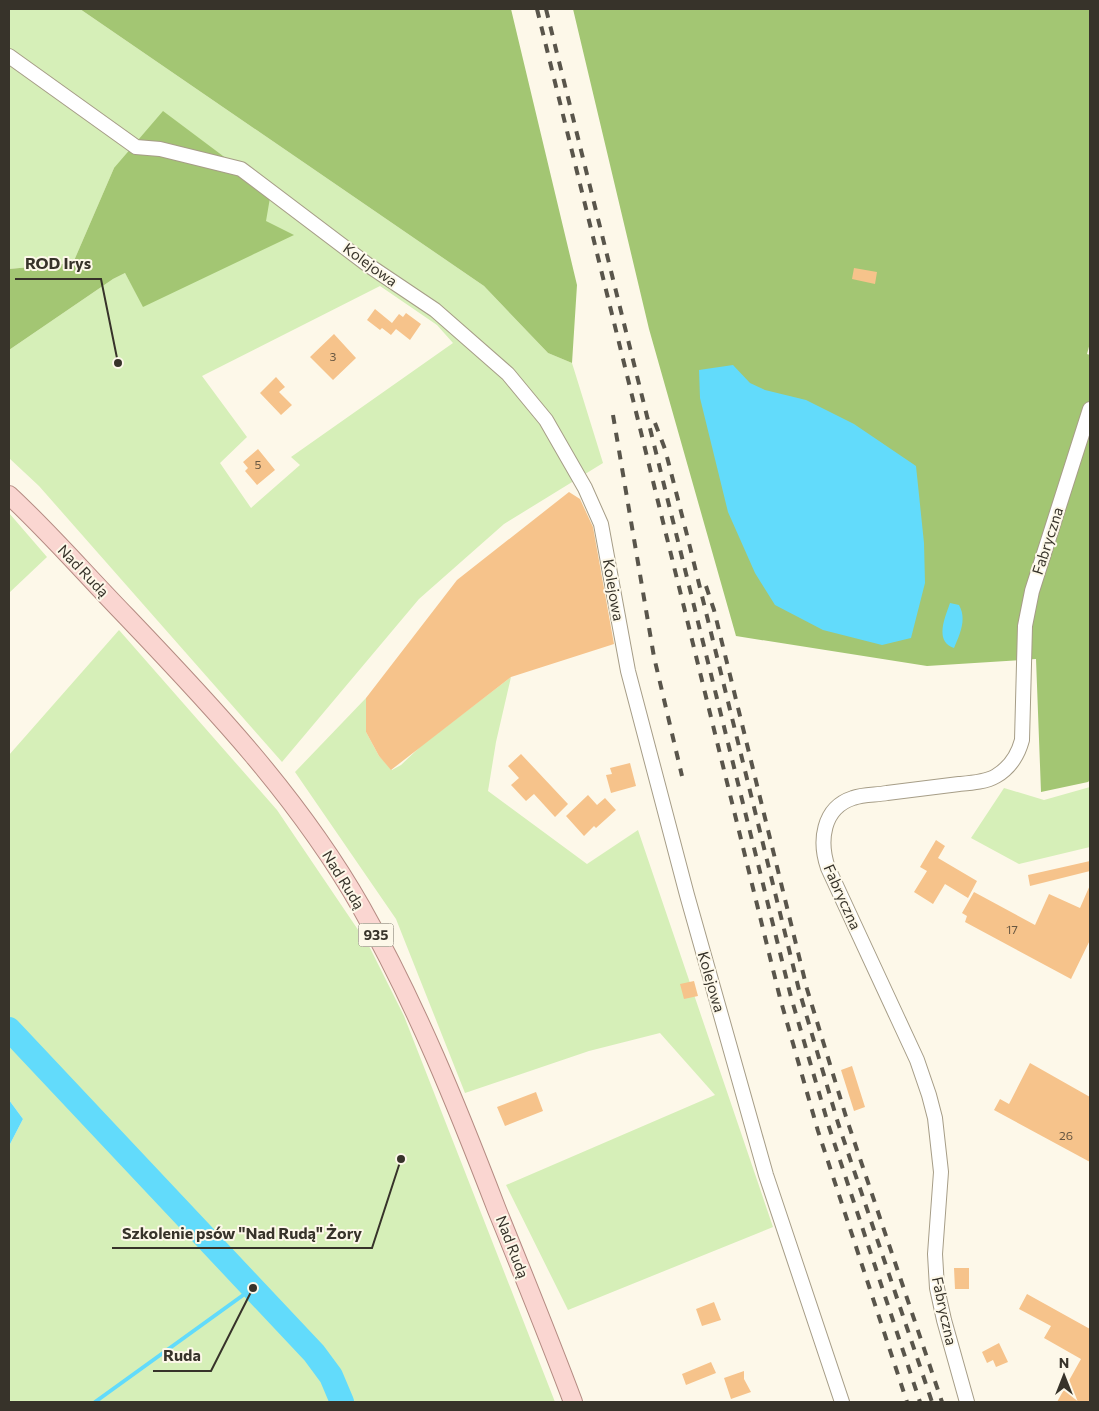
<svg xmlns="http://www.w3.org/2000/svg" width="1099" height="1411" font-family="Commissioner,sans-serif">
<rect width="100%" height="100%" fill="#fdf8e9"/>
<!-- green -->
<path fill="#d6efb8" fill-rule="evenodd" d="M9,9H80L484,286L548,353L572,363L603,463L504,524L419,599L282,762L39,486L9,458V350L113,279L125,273L144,307L114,168L73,263L9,269ZM380,286L437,325L453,343L291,457L300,465L251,508L220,463L247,437L202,376Z
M9,513L47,557L9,593Z
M119,630L277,810L369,946L404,1016L555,1402H9V1146L23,1119L9,1100V755Z
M511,677L496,742L488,791L587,864L638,830L773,1227L568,1310L506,1185L715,1095L660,1033L589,1051L465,1093L396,919L295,772L366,698V732L379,756L392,770L401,765L421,746Z
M1090,787V847L1019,864L971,838L1004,788L1044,800Z"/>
<!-- forest -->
<path fill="#a3c673" d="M80,9H511L577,285L572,363L548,353L484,286Z
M573,9H1090V343L1087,354L1090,355V780L1088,782L1041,792L1036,659L927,666L736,636L649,329Z
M163,111L271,192L266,221L294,235L143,307L125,273L113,279L9,350V269L73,263L114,168Z"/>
<!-- water -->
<path fill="#62dbfb" d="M733,365L750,383L765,390L806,400L854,424L916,466L924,543L925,583L911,638L882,645L823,630L775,605L755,573L728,512L700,398L699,370Z
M950,603L959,605C967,619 960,634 954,648C934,641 945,618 950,603Z
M9,1100L23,1119L9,1146Z"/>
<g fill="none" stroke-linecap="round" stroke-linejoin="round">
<!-- stream -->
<path stroke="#62dbfb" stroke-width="4" d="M95,1402L253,1288"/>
<!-- river -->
<path stroke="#62dbfb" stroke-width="24" d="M9,1029L314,1353L331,1376L342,1402"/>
</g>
<!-- building -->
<path fill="#f6c38b" d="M854,268L877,272L875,284L852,279Z
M375,309L392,323L399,314L403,317L406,313L421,324L410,340L396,329L391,335L382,328L380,330L367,320Z
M334,334L356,358L333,380L310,357Z
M276,377L285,387L279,392L292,405L281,415L260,393Z
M258,449L275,470L257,485L245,471L248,468L243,462Z
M569,492L580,499L593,527L614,644L511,677L391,770L379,756L366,732V698L457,580Z
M521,754L568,804L555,817L534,794L526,801L511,785L519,778L508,766Z
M630,763L636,786L611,793L606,775L612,774L610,768Z
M588,795L597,805L605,798L616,810L596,828L594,826L584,836L566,816Z
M936,840L945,846L938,858L977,881L968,898L945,884L933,904L914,892L927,871L920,867Z
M1090,861V871L1030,886L1028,875Z
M1090,885V940L1071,979L965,922L967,916L962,913L974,892L1035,925L1049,894L1080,908Z
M694,981L698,996L684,999L680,984Z
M1030,1063L1090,1097V1162L994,1110L1000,1099L1009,1104Z
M852,1066L865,1107L854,1111L841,1070Z
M536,1092L543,1111L505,1126L497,1107Z
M954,1268H969V1289H955Z
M1027,1294L1090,1329V1402H1057L1081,1359L1044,1338L1051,1326L1019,1309Z
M714,1302L721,1320L702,1326L696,1309Z
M999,1343L1008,1362L996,1367L993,1360L987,1363L982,1352Z
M711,1362L716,1373L686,1385L682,1374Z
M744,1371V1379L751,1392L731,1399L724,1378Z"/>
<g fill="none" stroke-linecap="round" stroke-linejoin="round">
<defs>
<path id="minor" d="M9,56L136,147L160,149L241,169L368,265L435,310L508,374L546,420L585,488L601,524L628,671L687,895L766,1175L842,1402
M967,1402L944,1320L937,1288L935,1254L941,1172L935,1118L929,1095L917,1060L898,1019L828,868C819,842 822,808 853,798C863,794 876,795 887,793C911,790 935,787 959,784C971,783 986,782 996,776C1011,767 1018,755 1022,740L1025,626L1032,591L1090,409"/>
<path id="major" d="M9,495C50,533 87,576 126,616C212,706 299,798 361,907C416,1004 457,1106 497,1210C523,1274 549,1338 573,1402"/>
</defs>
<!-- minor casing -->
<use href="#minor" stroke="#a69d87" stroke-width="16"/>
<!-- major casing -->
<use href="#major" stroke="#b48b82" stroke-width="20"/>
<!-- minor -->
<use href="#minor" stroke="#fff" stroke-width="14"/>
<!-- major -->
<use href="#major" stroke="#fad6d1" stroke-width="18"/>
<!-- rail -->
<path stroke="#59554b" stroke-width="4" stroke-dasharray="9 9" stroke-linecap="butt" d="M537,9L780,998L818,1131L907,1402
M546,9L791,997L829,1127L920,1402
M613,415L654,657L682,776
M655,423L665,449L686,531L799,990L838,1123L932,1402
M706,586L714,610L807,989L847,1120L942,1402"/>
</g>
<g text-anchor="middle" stroke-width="4" stroke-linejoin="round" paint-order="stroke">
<!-- number labels -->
<g font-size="12" fill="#675742">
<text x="333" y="361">3</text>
<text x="258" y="469">5</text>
<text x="1012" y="934">17</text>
<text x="1066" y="1140">26</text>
</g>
<!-- shield labels -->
<rect fill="#fdf8e9" stroke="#726e63" stroke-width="1" x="358.5" y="923.5" width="35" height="23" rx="4"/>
<g font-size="14" font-weight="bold" fill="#37332a">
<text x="376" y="940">935</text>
</g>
<!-- street labels -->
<g font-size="15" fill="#37332a" stroke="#fdf8e9">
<text transform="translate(370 265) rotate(36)" y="5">Kolejowa</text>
<text transform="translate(1048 541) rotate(-72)" y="5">Fabryczna</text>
<text transform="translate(83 571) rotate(46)" y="5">Nad Rudą</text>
<text transform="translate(613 590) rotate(80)" y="5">Kolejowa</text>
<text transform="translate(343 880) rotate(58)" y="5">Nad Rudą</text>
<text transform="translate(842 897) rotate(66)" y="5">Fabryczna</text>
<text transform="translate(711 982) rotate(74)" y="5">Kolejowa</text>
<text transform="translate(512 1247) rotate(69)" y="5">Nad Rudą</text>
<text transform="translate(944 1311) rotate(78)" y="5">Fabryczna</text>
</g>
</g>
<!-- callouts -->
<path fill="none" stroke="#37332a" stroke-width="2" d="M118 363L101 279H15M401 1159L372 1248H112M253 1288L211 1371H153"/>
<g fill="#37332a" stroke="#fdf8e9" stroke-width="2">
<circle cx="118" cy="363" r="5"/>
<circle cx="401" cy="1159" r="5"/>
<circle cx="253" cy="1288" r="5"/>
</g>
<g font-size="16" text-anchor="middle" font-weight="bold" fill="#37332a" stroke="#fdf8e9" stroke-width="4" stroke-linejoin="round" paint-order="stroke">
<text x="58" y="269">ROD Irys</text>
<text x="242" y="1239">Szkolenie psów "Nad Rudą" Żory</text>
<text x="182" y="1361">Ruda</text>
</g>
<!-- border -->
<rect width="1099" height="1411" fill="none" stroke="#37332a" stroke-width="20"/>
<!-- north arrow -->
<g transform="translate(1064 1376)" stroke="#fdf8e9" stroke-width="4" paint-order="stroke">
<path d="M0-4L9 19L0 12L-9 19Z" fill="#37332a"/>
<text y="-8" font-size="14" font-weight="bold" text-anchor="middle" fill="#37332a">N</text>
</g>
</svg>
